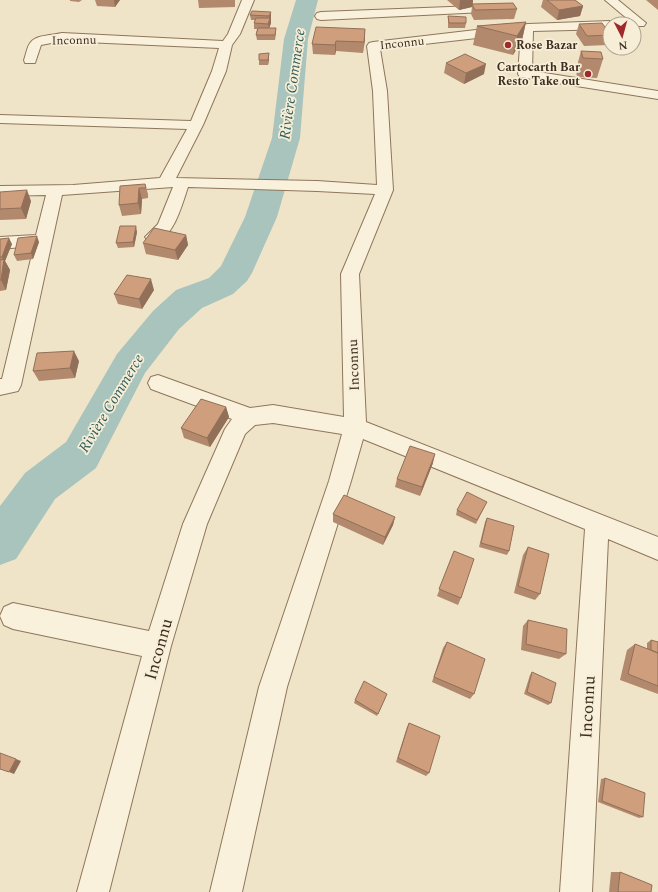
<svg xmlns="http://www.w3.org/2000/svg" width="658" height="892" font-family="Spectral,serif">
<rect width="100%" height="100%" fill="#f0e4c8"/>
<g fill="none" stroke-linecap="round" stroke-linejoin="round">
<!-- river -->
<path fill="#a9c4bc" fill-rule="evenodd" d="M296,0H318L308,39L300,138L277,217L252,273L247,281L233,294L202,308L179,329L145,373L96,468L55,499L16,559L0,565V506L25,473L66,442L117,354L153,311L176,290L209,278L221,266L245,217L272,138L284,39Z"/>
<defs>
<path id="minor" d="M242,0H254L240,34L232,45L226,71L203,125L176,178L317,181L377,185L373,91L367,46L369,43L373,42L528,24L610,21L615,24H610V29L533,31L532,71L658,91V99L520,77L518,74L521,33L380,49L387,91L393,190L359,274L366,422L658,537V560L608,539L592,892H560L585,529L363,439L351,481L287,687L242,892H210L259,687L329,481L342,434L273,423L255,425L245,434L207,524L171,646L109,892H77L142,656L13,629L4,625L0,616L4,607L13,603L149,631L183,524L225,429L232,419L151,389L148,383L151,377L158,375L250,408L273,405L344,417L341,274L375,194L317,191L188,187C182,204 172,247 148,241L145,237L158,224L173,187L62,195L21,385L18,391L0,395V379H2L34,246L0,249V237L36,235L46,195L0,196V186L73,185L160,178L187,129L0,123V115L191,121L212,71L219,48L62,41L41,45L35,63H25L24,60C26,55 27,46 31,42C36,35 54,35 62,33L223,41L228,34Z
M605,0H618L646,23L644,26H636Z
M501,5L505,7L507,9L505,11L321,20L317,19L315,16L317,13L321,12Z"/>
</defs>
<!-- minor casing -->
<use href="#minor" stroke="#8d765c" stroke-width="2"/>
<!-- minor -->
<use href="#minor" fill="#faf1dc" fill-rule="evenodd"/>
</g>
<!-- wall -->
<path fill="#b2896c" d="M70,0H82L79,2L70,1Z
M95,0H120L115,7L97,6Z
M198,0H235V7L199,8Z
M447,0H473V4L517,9L514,19L474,20L471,14L472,7L459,10Z
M543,0H575L583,6L580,16L557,20L541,7Z
M646,0H658V10Z
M271,12V23L269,28H276V34L275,40H257L256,35L257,29H254V23L255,20H251L250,15Z
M448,16L466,23L465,28H448Z
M526,22L522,40L513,55L473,45L477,26Z
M579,24L610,34V38L608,45L584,46L576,34Z
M365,29V39L363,53L336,51L335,55L313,54L312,44Z
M581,51L603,59L597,78L577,77L576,70Z
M269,59L268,65H259V60Z
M446,63L484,74L464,84L444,73Z
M145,184L148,194V198L142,199L141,214L122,216L119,205Z
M0,192L31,201L26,219L0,220Z
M137,232L134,247L118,248L116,243Z
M186,235L188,245L178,260L146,254L143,243Z
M0,239L12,244L5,261L10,270L6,290L0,291Z
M39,242L33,259L17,261L14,255Z
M154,290L142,309L118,304L114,294Z
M79,361L75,378L39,381L33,371Z
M226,407L229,417L210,447L184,438L181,428Z
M433,463L420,496L395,487L397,479Z
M485,506L476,524L456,515L457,510Z
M333,514L395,517L393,525L383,545L333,522Z
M487,518L509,551L507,555L479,547L485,522Z
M528,547L540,594L535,600L514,593L523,555Z
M454,551L461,598L458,605L437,596Z
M528,620L566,654L559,659L521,650L523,626Z
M651,640L658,642V694L620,680L627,650L635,644L647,649V643Z
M447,642L474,694L470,699L432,682L443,648Z
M532,672L551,703L548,705L524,694L530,675Z
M386,697L377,716L354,703L355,700Z
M409,723L429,773L426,776L396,762L407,727Z
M605,778L643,817L639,818L598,802L601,779Z
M611,872H620L651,892H609Z"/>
<!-- shaded-wall -->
<path fill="#916f58" d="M114,0H120L115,7Z
M460,0H473L472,7L459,10Z
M583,6L580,16L557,20L559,10Z
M271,12V23L269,29L268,24L270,20L269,16Z
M526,22L522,40L513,55L517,36Z
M365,29V39L363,53L364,42Z
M336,41V51L335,55V45Z
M269,53V59L268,65V60Z
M486,64L484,74L464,84L466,73Z
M139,188L142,199L141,214L138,203Z
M27,190L31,201L26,219L21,208Z
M136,226L137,232L134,247L133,242Z
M186,235L188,245L178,260L175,250Z
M37,236L39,242L33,259L31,253Z
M9,238L12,244L5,261L10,270L6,290L1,280L4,261L2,257Z
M151,279L154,290L142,309L139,299Z
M74,351L79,361L75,378L70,368Z
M226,407L229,417L210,447L207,438Z
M435,454L433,463L420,496L422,487Z
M395,517L393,525L383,545L385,537Z
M16,759L21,761L14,774L9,772Z"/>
<!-- building -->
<path fill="#cf9f7d" stroke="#916f58" d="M547,0H575L583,6L559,10Z
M513,3L517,9L475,10L472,4Z
M252,11L271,12L269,16L250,15Z
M448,16L466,17V23H449Z
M256,18H270L268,24L254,23Z
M526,22L517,36L477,26Z
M602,23L610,34V35L587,36L579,24Z
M316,27L365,29L364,42L336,41L335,45L312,44Z
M258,28H276L275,35H256Z
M581,51L601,52L603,59L583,58Z
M269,53L268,60H259V54Z
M465,54L486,64L466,73L446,63Z
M145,184L146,188H139L138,203L119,205L120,186Z
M27,190L21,208L0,209V192Z
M120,226H136L133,242L116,243Z
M154,228L186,235L175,250L143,243Z
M37,236L31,253L14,255L18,238Z
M9,238L2,257H0V239Z
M4,259L1,280H0V260Z
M127,275L151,279L139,299L114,294Z
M74,351L70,368L33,371L37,353Z
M201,399L226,407L207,438L181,428Z
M410,446L435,454L422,487L397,479Z
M467,492L487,502L477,520L457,510Z
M344,495L395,517L385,537L333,514Z
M487,518L514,526L509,551L481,543Z
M528,547L549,554L540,594L518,586Z
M454,551L474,559L461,598L439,589Z
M528,620L567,629L566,654L526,644Z
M651,640L658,642V653L651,650Z
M447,642L485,659L474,694L434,677Z
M635,644L658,653V686L628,674Z
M532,672L556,683L551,703L527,692Z
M364,681L387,694L378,714L355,700Z
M409,723L440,736L429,773L398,758Z
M0,753L16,759L9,772L0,769Z
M605,778L645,793L643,817L602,801Z
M620,872L652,885L651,892H618Z"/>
<!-- markers -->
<g fill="#9e2a2b" stroke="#f7eed8" stroke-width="1.5">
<circle cx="508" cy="45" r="4"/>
<circle cx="588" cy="74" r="4"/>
</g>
<g text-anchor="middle" stroke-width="3.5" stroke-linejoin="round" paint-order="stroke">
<!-- far-street labels -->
<g font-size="12" fill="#3d2e20" stroke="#f7eed8">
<text transform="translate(74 40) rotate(-1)" y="4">Inconnu</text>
<text transform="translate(402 43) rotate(-6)" y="4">Inconnu</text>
</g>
<!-- far-poi labels -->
<g font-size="12" font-weight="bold" fill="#3d2e20" stroke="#f7eed8" text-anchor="start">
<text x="516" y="49">Rose Bazar</text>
<text x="580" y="71" text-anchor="end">Cartocarth Bar<tspan x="580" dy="14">Resto Take out</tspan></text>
</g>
<!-- street labels -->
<g font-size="14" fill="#3d2e20" stroke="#f7eed8">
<text transform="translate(353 365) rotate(-92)" y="5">Inconnu</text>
</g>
<!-- water labels -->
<g font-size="15" font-style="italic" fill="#2f5d5a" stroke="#f7eed8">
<text transform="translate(292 84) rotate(-82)" y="5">Rivière Commerce</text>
<text transform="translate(111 403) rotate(-59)" y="5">Rivière Commerce</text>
</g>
<!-- near-street labels -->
<g font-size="17" fill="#3d2e20" stroke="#f7eed8">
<text transform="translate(158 649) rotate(-74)" y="6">Inconnu</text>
<text transform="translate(587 707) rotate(-87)" y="6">Inconnu</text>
</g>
</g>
<!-- north arrow -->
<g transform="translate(622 36) rotate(174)"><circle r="19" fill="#f7eed8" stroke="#ada18e"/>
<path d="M0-3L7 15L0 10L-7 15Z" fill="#9e2a2b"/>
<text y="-6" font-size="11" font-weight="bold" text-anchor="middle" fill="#3d2e20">N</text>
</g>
</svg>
